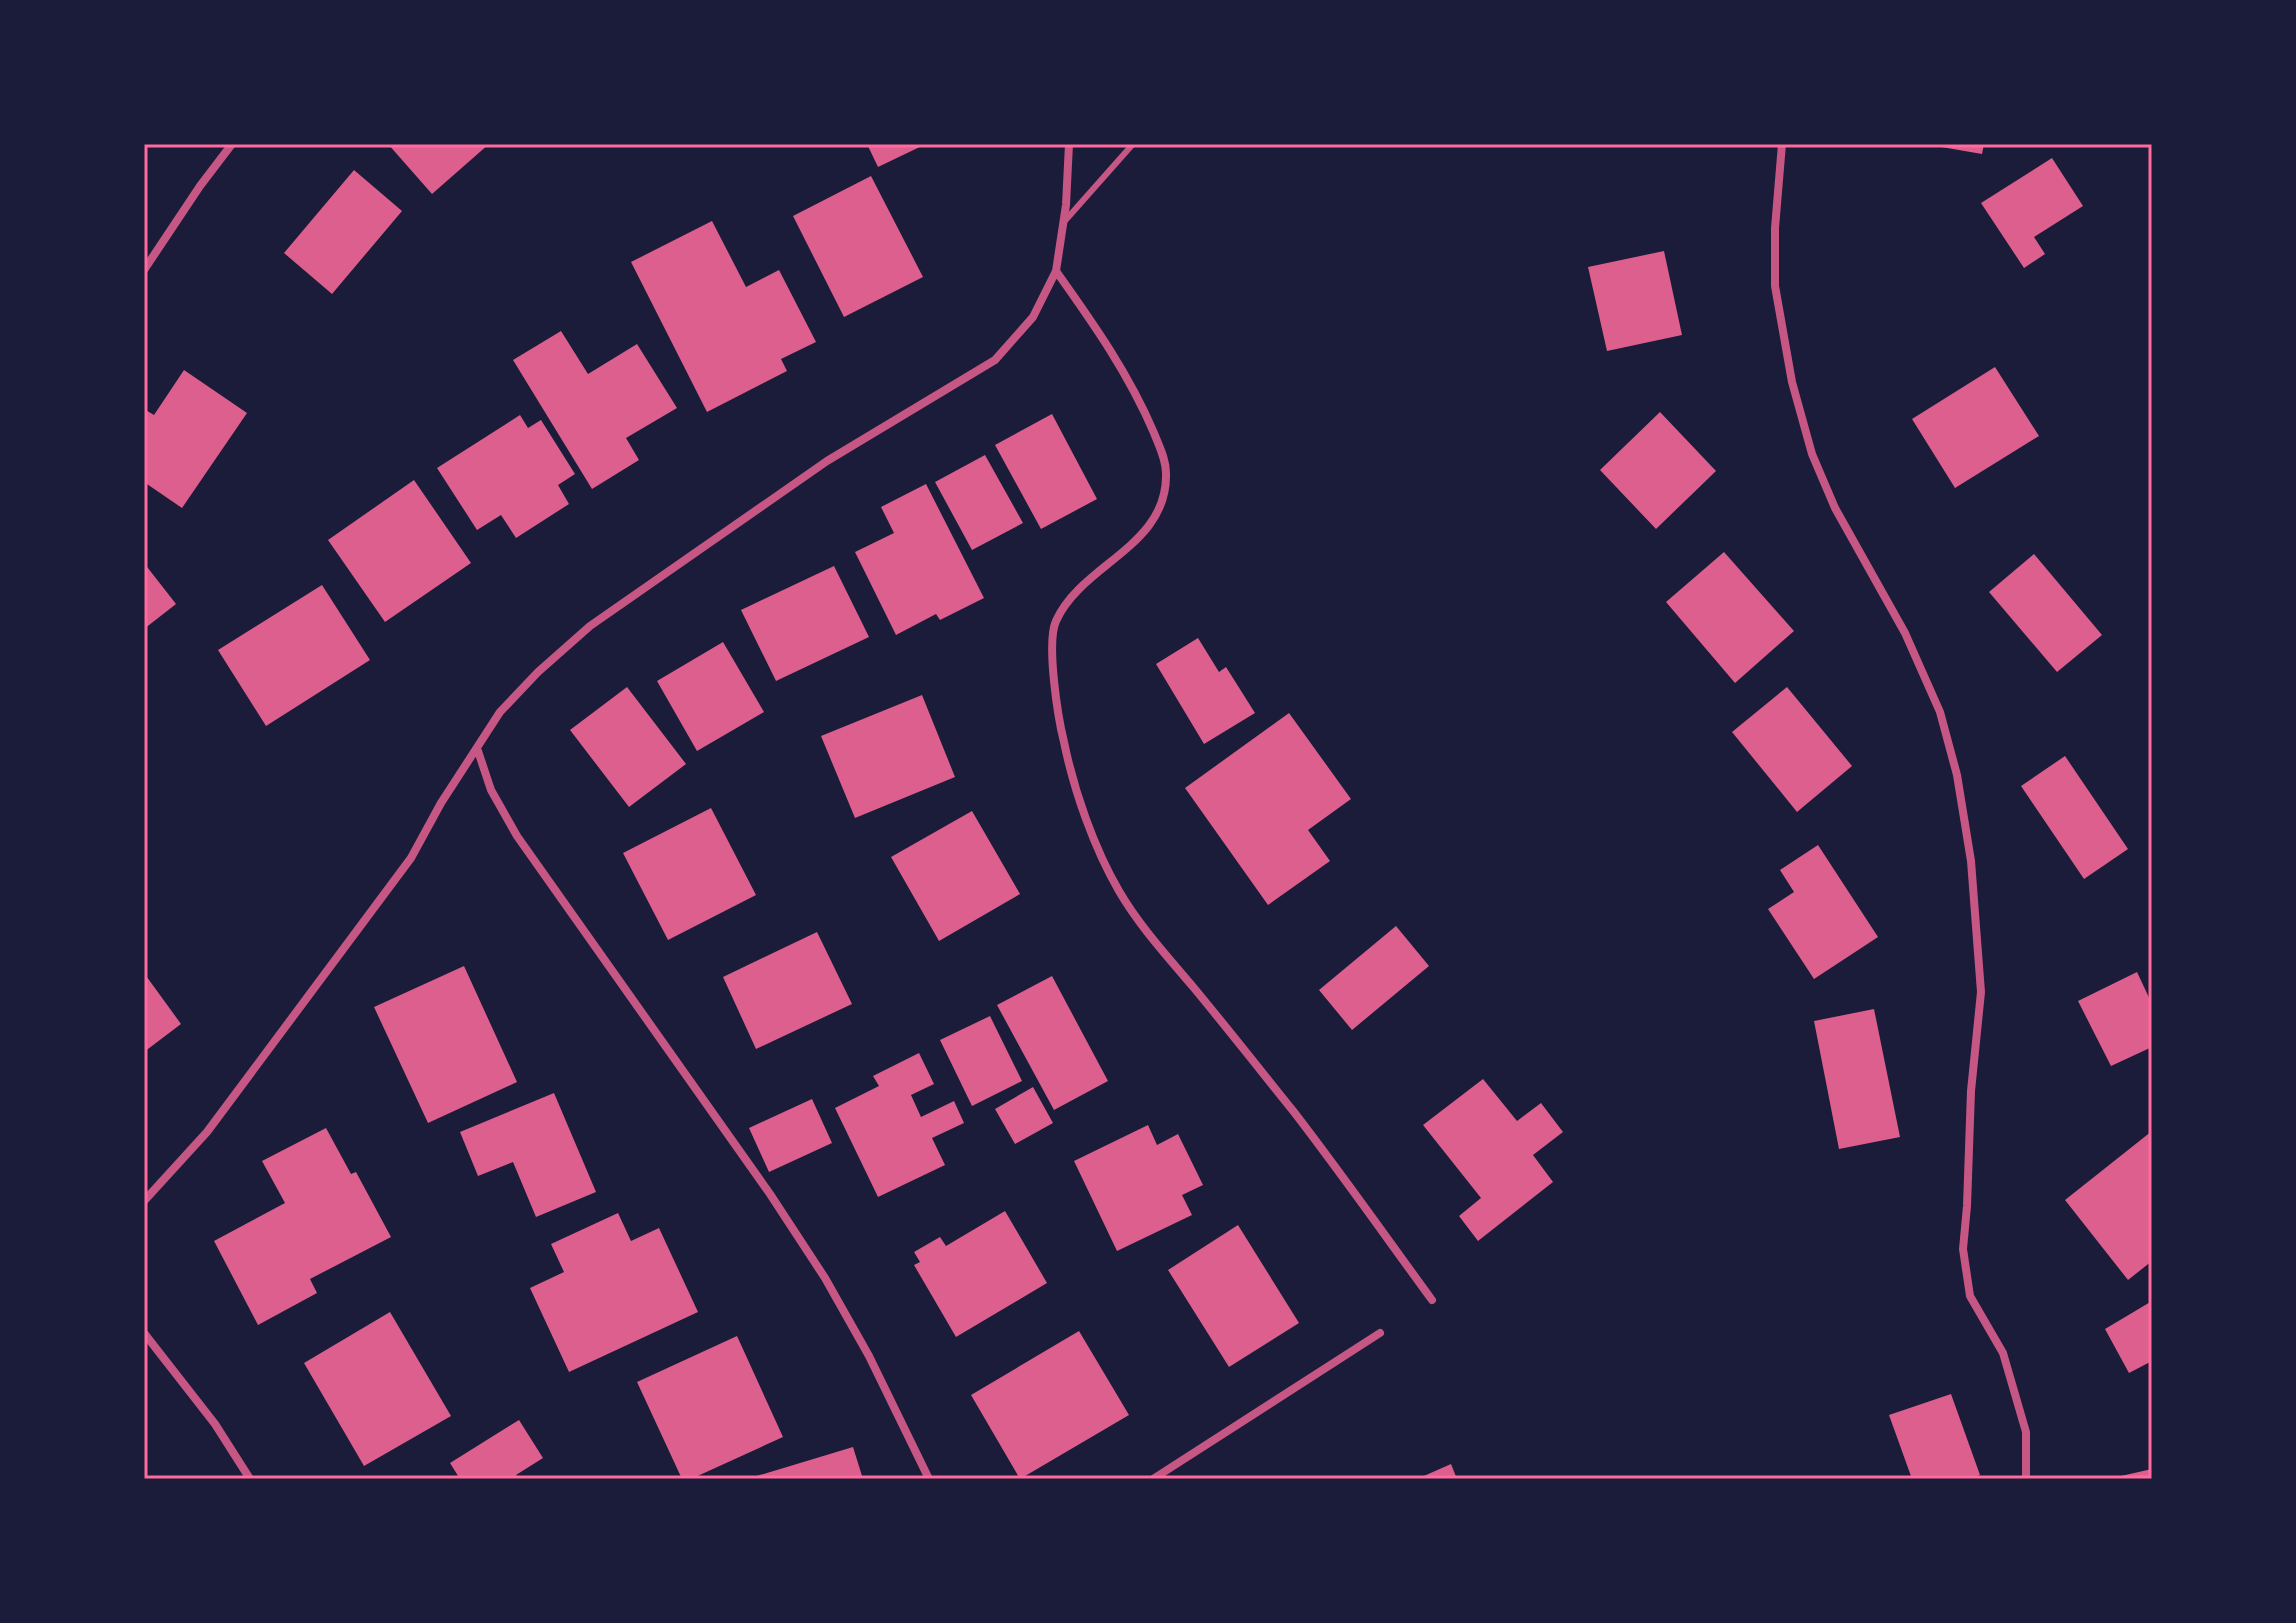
<svg xmlns="http://www.w3.org/2000/svg" width="2296" height="1623" font-family="Georgia,serif">
<rect width="100%" height="100%" fill="#1b1b3a"/>
<!-- building -->
<path fill="#dd5f8e" d="M388,144H489L432,194Z
M867,144H926L878,167Z
M1924,144H1984L1982,154Z
M2052,158L2083,206L2034,237L2045,254L2024,268L1981,203Z
M354,170L402,211L332,294L284,253Z
M871,176L923,277L844,317L793,216Z
M712,221L746,287L779,270L816,342L781,359L787,371L707,412L631,262Z
M1664,251L1682,335L1607,351L1588,267Z
M561,331L588,374L637,344L677,408L626,438L639,460L592,489L513,360Z
M1995,367L2039,436L1955,488L1912,419Z
M184,370L247,413L182,508L144,482V409L154,415Z
M1660,412L1716,471L1656,529L1600,470Z
M1052,414L1097,499L1041,529L995,445Z
M520,415L528,428L541,420L575,474L558,485L569,504L516,538L501,515L477,530L437,468Z
M985,455L1023,523L972,550L935,482Z
M414,480L471,563L385,622L328,540Z
M926,484L984,598L940,620L936,614L896,635L855,552L894,533L881,507Z
M1724,552L1794,631L1735,683L1666,602Z
M2034,554L2102,635L2057,672L1989,592Z
M144,563L176,604L144,629Z
M834,566L869,637L776,681L741,610Z
M322,585L370,660L266,726L218,650Z
M1198,638L1219,672L1226,667L1255,713L1204,744L1156,664Z
M723,642L764,712L697,751L657,681Z
M627,687L686,764L629,807L570,730Z
M1787,687L1852,766L1797,812L1732,732Z
M922,695L955,777L855,818L821,736Z
M1289,713L1351,799L1308,830L1330,861L1268,905L1185,788Z
M2065,756L2128,849L2084,879L2021,786Z
M711,808L756,895L668,940L623,853Z
M972,811L1020,894L939,941L891,857Z
M1818,845L1878,937L1814,979L1768,909L1794,892L1780,870Z
M1396,926L1429,966L1352,1030L1319,990Z
M817,932L852,1004L756,1049L723,977Z
M464,966L517,1082L428,1123L374,1007Z
M2137,972L2152,1004V1047L2111,1066L2078,1001Z
M144,973L181,1024L144,1052Z
M1052,976L1108,1081L1054,1110L997,1005Z
M1874,1009L1900,1137L1839,1149L1814,1021Z
M990,1016L1022,1081L972,1106L940,1040Z
M919,1053L934,1084L911,1095L921,1117L954,1101L964,1123L932,1138L945,1165L878,1197L835,1108L879,1086L873,1076Z
M1483,1079L1517,1121L1541,1103L1563,1132L1533,1155L1553,1182L1478,1241L1459,1216L1481,1198L1423,1125Z
M1033,1087L1053,1123L1015,1144L995,1109Z
M554,1093L596,1192L536,1217L513,1162L478,1176L460,1132Z
M812,1099L832,1143L769,1172L749,1128Z
M1148,1125L1157,1145L1178,1134L1203,1185L1182,1195L1192,1215L1117,1251L1074,1161Z
M326,1128L351,1174L356,1172L391,1237L310,1279L317,1293L258,1325L214,1241L285,1203L262,1161Z
M2152,1131V1261L2128,1280L2065,1200Z
M1005,1211L1047,1283L956,1337L914,1265L920,1262L914,1252L940,1237L946,1246Z
M618,1213L631,1241L659,1228L698,1312L569,1372L530,1288L564,1272L551,1244Z
M1238,1225L1299,1323L1229,1367L1168,1270Z
M2152,1301V1361L2129,1373L2105,1329Z
M390,1312L451,1416L364,1466L304,1363Z
M1079,1331L1129,1415L1020,1479L971,1395Z
M737,1336L783,1437L691,1479H682L637,1382Z
M1951,1394L1980,1475L1968,1479H1912L1889,1415Z
M519,1420L543,1458L516,1475L519,1479H460L450,1463Z
M853,1447L863,1479H750V1478Z
M1451,1464L1457,1479H1417Z
M2152,1469V1479H2113L2112,1478Z"/>
<g fill="none" stroke-linecap="round" stroke-linejoin="round">
<!-- service -->
<path stroke="#c65784" stroke-width="6" d="M1063,223L1133,144"/>
<!-- minor -->
<path stroke="#c65784" stroke-width="8" d="M1782,144L1775,228V286L1792,382L1812,454L1835,508L1905,633L1940,712L1957,775L1971,861L1981,992L1971,1091L1967,1206L1963,1249L1970,1296L2003,1353L2026,1432V1479
M144,270L200,186L232,144
M1056,271C1093,323 1129,374 1154,433C1159,446 1166,459 1166,473C1168,547 1082,563 1056,621C1046,643 1058,718 1064,742C1074,791 1094,848 1119,891C1140,927 1168,957 1194,988C1228,1029 1261,1071 1294,1112C1341,1173 1386,1237 1432,1300
M478,751L491,790L517,836L770,1194L825,1278L869,1356L929,1479
M144,1201L207,1132L411,858L441,803L500,712L538,672L590,626L827,461L995,360L1033,317L1056,271L1066,205L1069,144
M144,1333L215,1424L250,1479
M1153,1479L1380,1333"/>
</g>
<!-- border -->
<rect width="2296" height="1623" fill="none" stroke="#1b1b3a" stroke-width="292"/>
<rect x="146" y="146" width="2004" height="1331" fill="none" stroke="#ff6b9d" stroke-width="3"/>
</svg>
